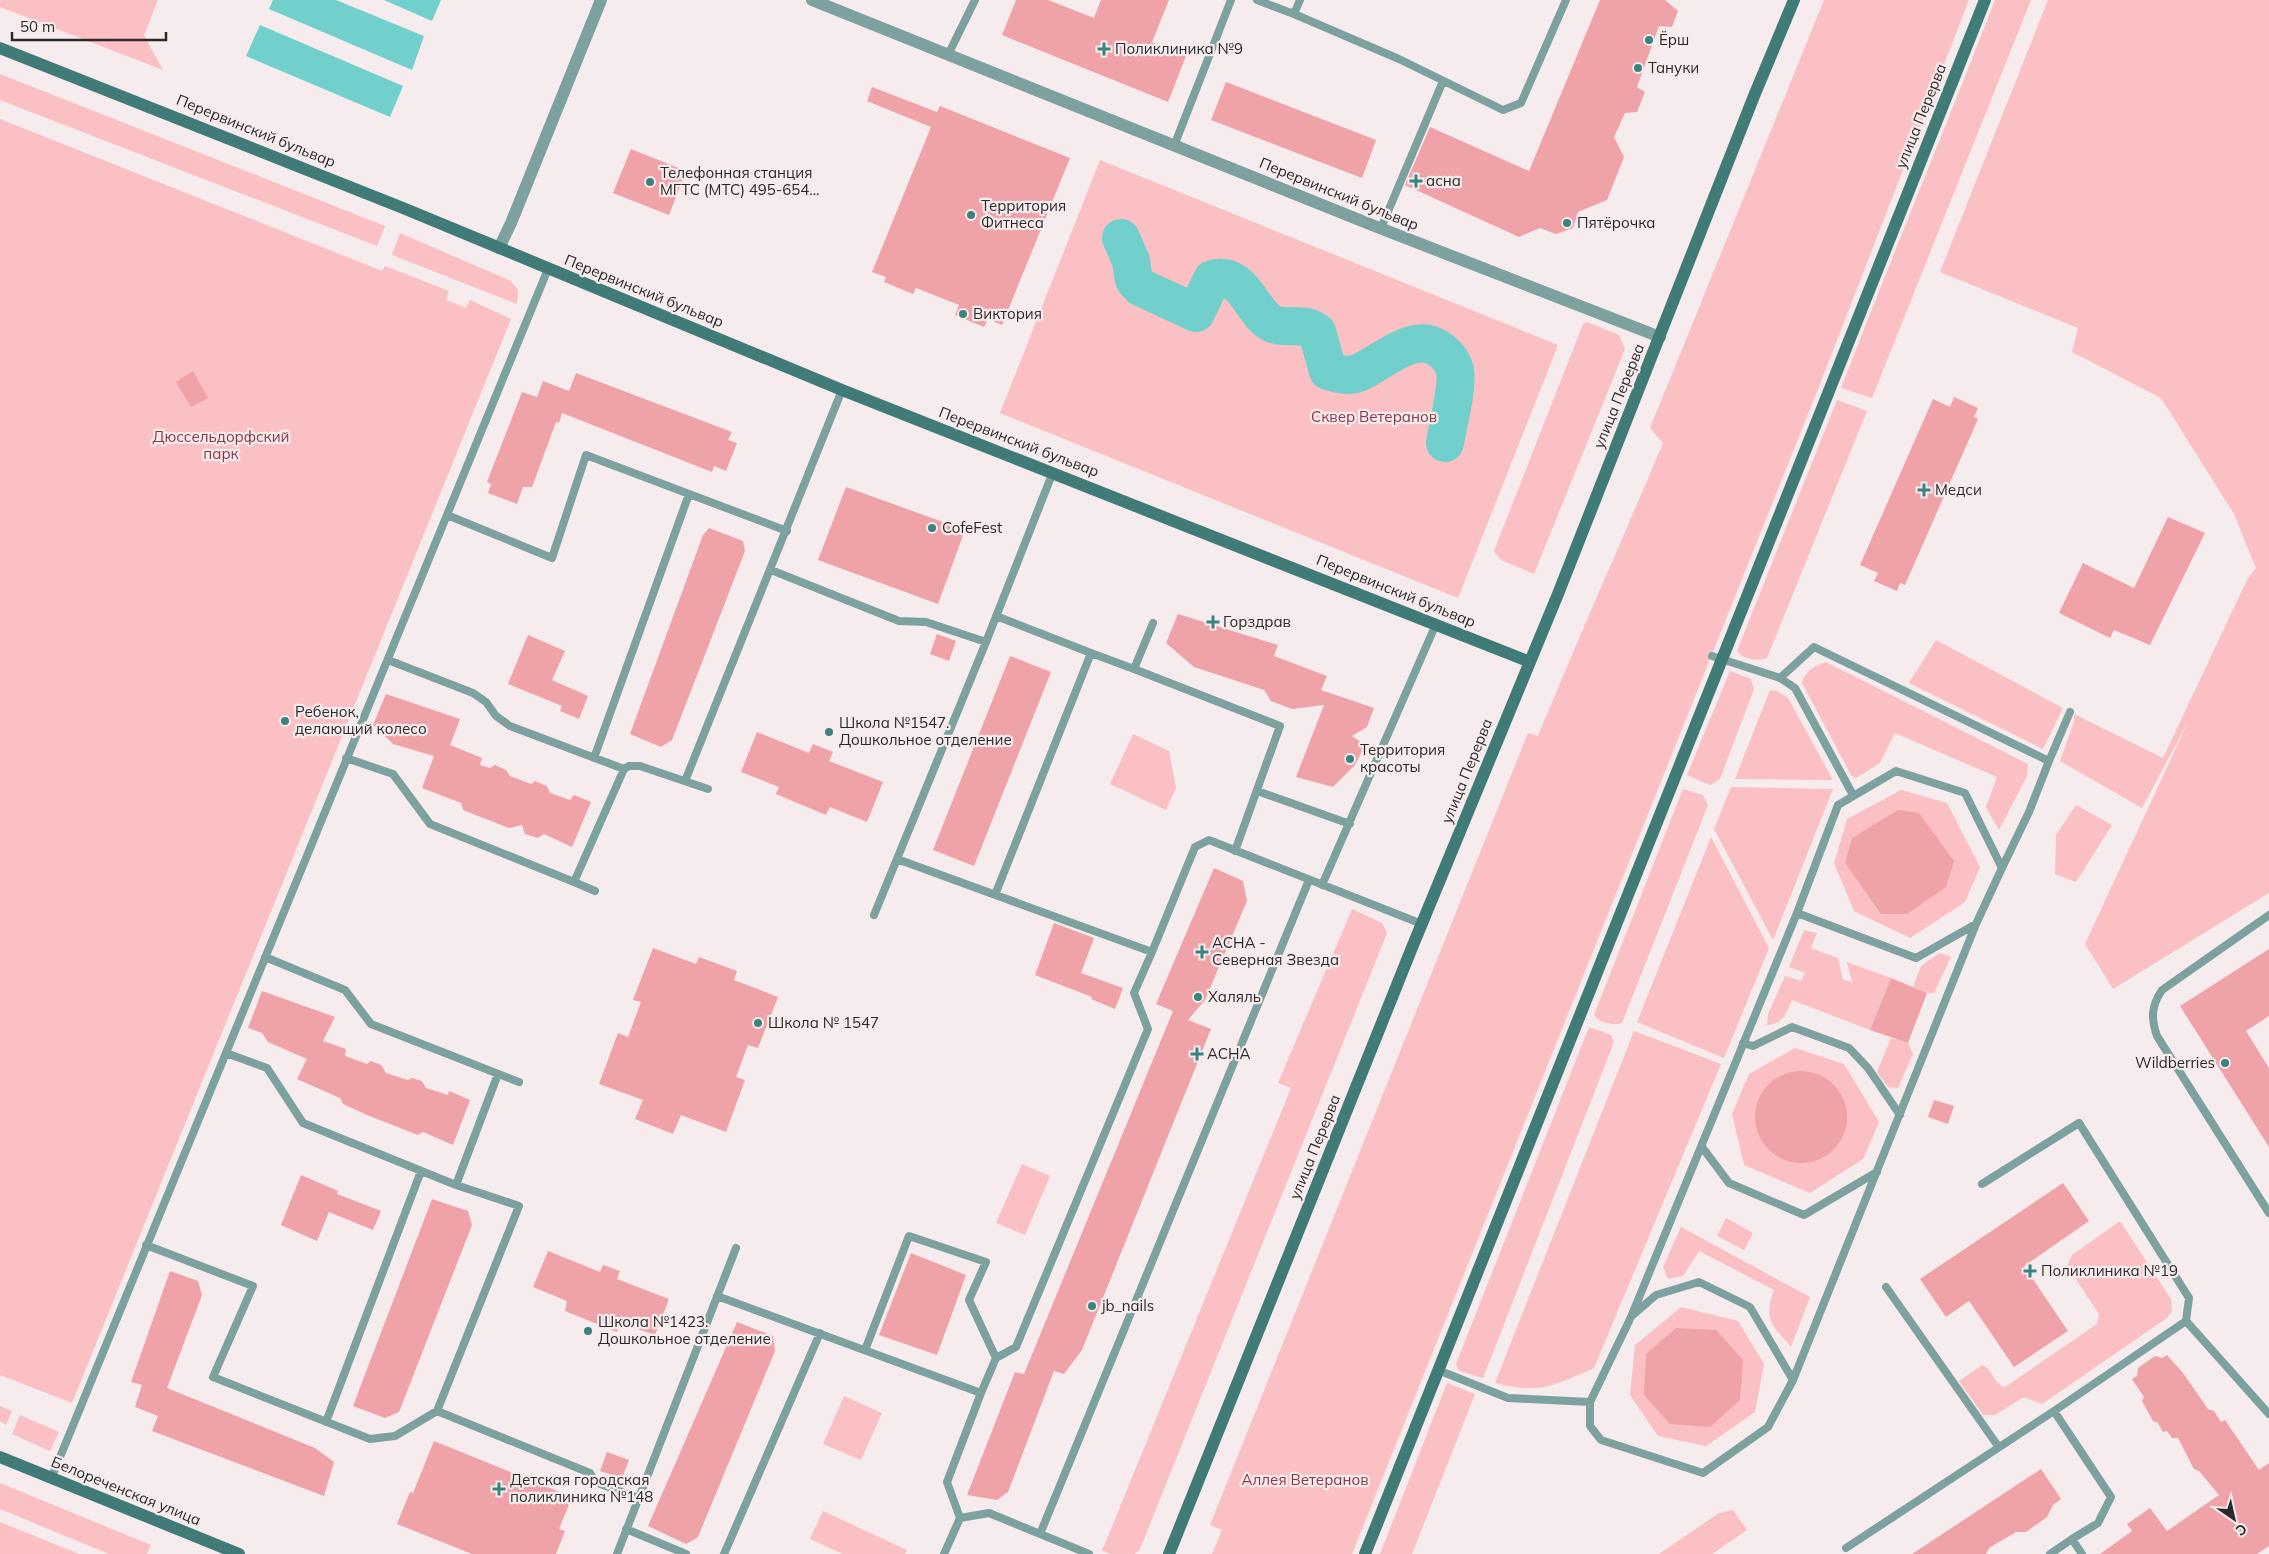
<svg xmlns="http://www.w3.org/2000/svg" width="2269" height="1554" font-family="Mulish,sans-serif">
<rect width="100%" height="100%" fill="#f6eced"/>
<!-- green -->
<path fill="#fac0c3" d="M0,0H158L144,35L163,70L0,7Z
M1824,0H1969L1818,389L1352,1554H1212L1222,1530L1210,1525L1528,733L1538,736C1578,638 1622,541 1663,443L1650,428Z
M1995,0H2031L1872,398L1841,388C1891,258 1945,130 1995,0Z
M2048,0H2269V893L2113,989L2085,944L2188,722L2142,808L2060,761L2074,722V714L2163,758L2248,578L2256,568L2234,514L2161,398L2072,352L2078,328L1940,272Z
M0,74L385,226L377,246L0,100Z
M0,119L382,271L385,266L449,291L446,300L466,308L470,300L511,319L72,1403L0,1375Z
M1100,160L1558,345L1458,598L1000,413Z
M400,233L511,281L518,290L517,304L392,255Z
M1587,322L1619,335L1625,349L1534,574L1501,560L1494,551L1583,324Z
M1837,400L1867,411L1767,658C1758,661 1743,660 1737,651Z
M1936,640L2063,708L2043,749L1909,683Z
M1826,662L2028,764L2027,776L1999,830L1986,807L1997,777L1895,733L1880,763L1856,778L1851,775L1802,683C1805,671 1814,666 1826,662Z
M1730,671L1751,679L1754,689L1720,779L1710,785L1687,775Z
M1770,690L1777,691L1788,698L1833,780L1735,779Z
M1133,734L1169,751L1176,788L1166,810L1110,784Z
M1731,787L1833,789L1773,940L1714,829Z
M1683,789L1703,795L1708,805L1622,1023C1614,1026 1599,1023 1594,1015Z
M1901,790L1947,803L1980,867L1965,902L1910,938L1854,911L1834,863L1847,819Z
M2076,805L2112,825L2076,882L2055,874L2056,835Z
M1711,837L1769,948L1724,1058L1637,1022Z
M1352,909L1382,923L1387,933L1140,1549L1135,1554H1111L1102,1551L1291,1088L1278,1083Z
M1804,930L1817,933L1811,948L1838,958L1843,980L1852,982L1847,962L1891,978L1870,1030L1792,1000C1786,1014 1783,1024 1767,1025L1768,1014L1785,976L1801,981L1805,973L1789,967Z
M1940,953L1951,957L1934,993H1927L1913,987L1921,966Z
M1589,1027L1611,1035L1614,1042L1483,1378L1459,1371L1456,1364Z
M1634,1031L1721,1064L1594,1368C1553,1386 1540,1394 1495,1383Z
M1891,1038L1908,1043L1913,1054L1898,1088L1888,1087L1877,1072Z
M1795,1048L1844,1064L1879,1122L1863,1159L1810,1193L1744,1165L1732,1114L1749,1074Z
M1022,1164L1050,1176L1025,1235L996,1223Z
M1726,1218L1753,1233L1744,1250L1717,1236Z
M2120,1221L2171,1299L2172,1311L2167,1318L2042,1404L2024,1397L1995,1415H1983L1959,1381L1982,1365C1993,1369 1994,1385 2005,1387L2097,1324L2099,1314L2067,1266L2072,1255Z
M1681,1227L1810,1297L1791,1347C1772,1325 1763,1320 1774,1290L1699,1251L1683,1276L1668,1279L1663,1267Z
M1681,1307L1738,1321L1764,1364L1755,1412L1706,1446L1658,1436L1630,1395L1635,1345Z
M1447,1383L1475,1394L1412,1554H1380Z
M844,1396L882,1413L861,1460L823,1444Z
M0,1406L12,1411L6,1425L0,1421Z
M20,1415L59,1432L50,1451L12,1434Z
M0,1483L151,1545L147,1554H109L0,1509Z
M1733,1510L1747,1530L1712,1554H1659L1719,1513Z
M823,1511L907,1550L905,1554H843L810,1539Z
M0,1522L79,1554H0Z"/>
<!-- water -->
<path fill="#71d0cb" d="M273,0H336L424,36L412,70L269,9Z
M384,0H441L432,21Z
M260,25L403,86L390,117L246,56Z"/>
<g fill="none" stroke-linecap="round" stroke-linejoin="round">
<!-- river -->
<path stroke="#71d0cb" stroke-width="38" d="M1121,238L1131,261L1134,280L1140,287L1196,313L1212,279C1245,270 1251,314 1273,324C1288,330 1303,321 1317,332L1328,371C1338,374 1348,377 1358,373C1383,363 1415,328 1442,351C1448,356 1453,363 1455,370C1458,389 1448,423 1445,443"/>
</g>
<!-- building -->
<path fill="#efa3a8" d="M1016,0H1048L1094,18L1101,0H1169L1152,42L1186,56L1168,102L1002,35Z
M1600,0H1665L1678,11L1672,27L1659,26L1637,87L1645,92L1637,112L1625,113L1614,137L1624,157L1607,200L1578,212L1573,228L1556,234L1540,228L1519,237L1405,185L1430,127L1529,171Z
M1226,82L1376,140L1362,178L1211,120Z
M872,87L937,112L940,106L1070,158L1002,325L988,319L984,327L955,315L959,305L916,288L913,294L884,282L886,277L872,272L931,127L867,101Z
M631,149L686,171L669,215L613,193Z
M193,371L208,398L191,407L176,382Z
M576,373L732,432L728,440L737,443L726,471L714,466L712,472L562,413L559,423L556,422L532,487H523L517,504L488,493L491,484L487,482L522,392L537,397L543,381L569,391Z
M1954,397L1978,408L1974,417L1978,419L1905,585L1900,583L1897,591L1874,581L1878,573L1860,565L1933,399L1950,407Z
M846,487L965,530L938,604L818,560Z
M2168,517L2205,533L2150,645L2114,630L2110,638L2059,613L2083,563L2134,588Z
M709,528L743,541L745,551L672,740L661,747L630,734L703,535Z
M1178,614L1278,645L1274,656L1327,676L1321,690L1374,708L1367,727L1352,736L1365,745L1355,765L1333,787L1296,777L1324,705L1292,709L1271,701L1264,690L1194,667L1166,643Z
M937,634L956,641L949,661L930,654Z
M528,635L565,651L552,680L588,696L579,719L560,711L562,706L508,684Z
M1010,656L1051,672L974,866L933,850Z
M386,694L460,719L450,745L482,758L480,765L490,768L495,765L506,770L510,776L531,784L535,781L547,786L550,793L570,800L574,795L591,802L572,847L544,834L538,838L525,834L522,825L509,828L463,810L461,803L422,788L434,756L393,744L373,725Z
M757,732L809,753L813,744L833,752L829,761L883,782L867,822L830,807L826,815L776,794L779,787L741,772Z
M1898,810L1919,813L1954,861L1946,887L1907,914H1881L1845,863L1852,838Z
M1214,868L1243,881L1247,901L1205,1000L1188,1020L1211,1029L1082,1350L1064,1374L1054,1371L1008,1492L997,1500L967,1495L1015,1372L1024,1374L1173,1011L1156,1004Z
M1054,923L1094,938L1081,973L1123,988L1115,1009L1091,999L1092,997L1035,975Z
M653,948L696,964L699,957L737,971L734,980L778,997L758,1048L748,1045L736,1077L745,1080L726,1132L681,1115L673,1134L635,1119L643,1100L599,1084L618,1033L628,1037L641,1002L633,1000Z
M2269,949V1016L2246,1031L2269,1068V1147L2180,1006Z
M1891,978L1927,993L1908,1043L1870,1030Z
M262,991L335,1017L323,1041L346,1049L345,1056L367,1064L371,1061L381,1065L386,1073L408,1080L412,1078L422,1081L426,1088L448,1095L449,1091L470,1100L453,1145L423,1132L418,1135L367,1115L343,1104L340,1098L297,1079L307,1059L268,1042L262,1033L248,1028Z
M1755 1117a46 46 0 1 1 92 0a46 46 0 1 1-92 0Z
M1934,1100L1954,1106L1948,1124L1928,1117Z
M301,1175L338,1191L337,1194L381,1211L373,1230L329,1212L317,1241L281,1225Z
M2063,1183L2089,1221L2024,1266L2068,1331L2014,1367L1969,1301L1946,1317L1920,1279Z
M432,1199L468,1211L472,1225L399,1412L385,1418L353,1406Z
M548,1251L600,1272L603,1265L620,1271L617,1279L669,1299L655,1335L620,1323L617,1332L565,1311L567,1301L533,1287Z
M911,1253L966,1275L937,1355L879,1335Z
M170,1271L198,1281L202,1295L167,1388L315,1448L334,1462L324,1496L152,1431L158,1416L135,1407L142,1385L131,1382Z
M737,1322L773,1336L775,1351L698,1537L686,1544L648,1526Z
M1676,1328L1716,1330L1743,1360L1740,1400L1710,1427L1670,1424L1644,1395L1646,1354Z
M2167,1355L2183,1373L2208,1409L2214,1411L2221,1422L2225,1420L2259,1470L2269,1463V1546L2257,1554H2100L2132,1531L2127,1524L2150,1508L2167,1531L2219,1495L2199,1471L2194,1469L2178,1438H2172L2167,1431L2163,1432L2158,1423L2153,1421L2142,1401L2144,1397L2132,1379L2137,1376L2138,1368L2155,1356L2162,1358Z
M434,1441L572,1497L559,1529L565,1531L556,1554H472L397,1524L410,1492L413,1493Z
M607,1452L629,1460L622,1478L600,1471Z
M2041,1469L2061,1499L2053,1505L2047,1517L2026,1532H2016L1989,1548L1986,1554H1912Z"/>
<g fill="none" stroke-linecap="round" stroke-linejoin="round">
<!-- lane -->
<path stroke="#7ca19f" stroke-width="8" d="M1257,0L1294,14
M1300,0L1294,14L1399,59L1503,110L1521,103L1566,0
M948,55L975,0
M1174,146L1231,0
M1381,228L1443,81
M447,515L552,558L586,455L787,531
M771,570L899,621L926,622L986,642L1053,472
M1091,653L1134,669L1153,623
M1712,656L1780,678L1795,688L1853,795
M388,660L473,693L486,702L496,716L510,726L624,769L629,766H640L708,789
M1134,669L1280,726L1235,851
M1780,678L1814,647L2049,761L2029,812L2002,868
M346,758L393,774L430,824L574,882
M594,758L689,494
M2049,761L2070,712
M685,781L842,390
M1257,791L1350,824
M897,859L1152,952L1195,847L1209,840L1422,924
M1322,885L1436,624
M595,891L574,882L624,769
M995,895L1091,653L996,616
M1797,913L1916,958L1976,924
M874,915L986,642
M2269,915L2162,990C2151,1006 2151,1019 2157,1036L2269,1213
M265,957L345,990L371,1024L519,1082
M1743,1043L1753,1046L1792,1027L1849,1048L1868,1068L1900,1115
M226,1053L267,1068L303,1123L456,1185L498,1074
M1702,1147L1729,1183L1804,1215L1877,1172
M1982,1184L2079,1123L2189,1298L2186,1321L2269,1414
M456,1185L519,1206L437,1411L590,1473L595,1482L638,1498
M146,1245L253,1286L213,1377L370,1439L395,1436L437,1411
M1886,1287L1998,1446
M717,1296L981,1393L947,1482L960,1518
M1634,1314L1656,1295L1699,1282L1750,1307L1793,1380
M865,1350L909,1236L986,1262L969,1300L996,1358
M1438,1370L1508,1398L1590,1402V1426L1601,1440L1703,1473L1768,1427L1793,1380L1976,924L2002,868L1965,793L1896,771L1838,805L1797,913L1631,1317L1590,1402
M981,1393L996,1358L1016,1347L1148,1029L1134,993L1152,952
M2054,1411L2186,1321
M326,1422L421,1171
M51,1479L548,269
M626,1529L686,1554
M1040,1534L1309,880
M1846,1548L2054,1411L2111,1497L2098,1523L2072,1539
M617,1554L736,1248
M724,1554L820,1333
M944,1554L960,1518L989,1513L1089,1554
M2050,1554L2072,1539L2082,1554"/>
<!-- street -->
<path stroke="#7ca19f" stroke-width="12" d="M812,0L1372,225L1660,337
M499,248L511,223L601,0"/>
<!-- secondary -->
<path stroke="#407b78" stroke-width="12" d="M0,48L403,208L842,390L1530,662
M0,1457L239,1554
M1169,1554L1411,950L1558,594L1754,96L1794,0
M1365,1554L1985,0"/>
</g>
<!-- markers -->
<g fill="#3b837f" stroke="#f6eced" stroke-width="2">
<circle cx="1649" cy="40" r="5"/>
<path d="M1101.5 41.5h5v5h5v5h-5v5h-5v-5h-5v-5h5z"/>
<circle cx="1638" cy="68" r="5"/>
<path d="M1413.5 173.5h5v5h5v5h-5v5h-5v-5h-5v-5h5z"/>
<circle cx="650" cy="182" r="5"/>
<circle cx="971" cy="215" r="5"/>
<circle cx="1567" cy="223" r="5"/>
<circle cx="963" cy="314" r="5"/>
<path d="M1921.5 482.5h5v5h5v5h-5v5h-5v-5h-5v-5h5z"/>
<circle cx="932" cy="528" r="5"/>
<path d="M1210.5 614.5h5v5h5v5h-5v5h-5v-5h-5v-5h5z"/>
<circle cx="285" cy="721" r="5"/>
<circle cx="829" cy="732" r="5"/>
<circle cx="1350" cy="759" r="5"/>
<path d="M1199.5 944.5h5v5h5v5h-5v5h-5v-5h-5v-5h5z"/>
<circle cx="1198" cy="997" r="5"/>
<circle cx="758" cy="1023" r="5"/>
<path d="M1194.5 1046.5h5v5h5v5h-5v5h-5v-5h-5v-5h5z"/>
<circle cx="2225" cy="1063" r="5"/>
<path d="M2027.5 1263.5h5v5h5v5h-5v5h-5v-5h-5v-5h5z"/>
<circle cx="1092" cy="1306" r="5"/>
<circle cx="588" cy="1331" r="5"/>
<path d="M496.5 1481.5h5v5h5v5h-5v5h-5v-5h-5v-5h5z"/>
</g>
<g text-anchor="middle" stroke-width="4.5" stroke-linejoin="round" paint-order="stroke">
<!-- poi labels -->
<g font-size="15" fill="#2c2929" stroke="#f6eced" text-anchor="start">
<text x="1659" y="45">Ёрш</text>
<text x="1115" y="54">Поликлиника №9</text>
<text x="1648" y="73">Тануки</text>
<text x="660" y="178">Телефонная станция<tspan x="660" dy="17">МГТС (МТС) 495-654...</tspan></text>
<text x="1426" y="186">асна</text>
<text x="981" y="211">Территория<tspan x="981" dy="17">Фитнеса</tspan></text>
<text x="1577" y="228">Пятёрочка</text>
<text x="973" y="319">Виктория</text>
<text x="1935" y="495">Медси</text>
<text x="942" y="533">CofeFest</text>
<text x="1223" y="627">Горздрав</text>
<text x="295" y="717">Ребенок,<tspan x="295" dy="17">делающий колесо</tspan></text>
<text x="839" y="728">Школа №1547.<tspan x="839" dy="17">Дошкольное отделение</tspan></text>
<text x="1360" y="755">Территория<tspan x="1360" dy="17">красоты</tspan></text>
<text x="1212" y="948">АСНА -<tspan x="1212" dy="17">Северная Звезда</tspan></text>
<text x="1208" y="1002">Халяль</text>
<text x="768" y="1028">Школа № 1547</text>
<text x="1207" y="1059">АСНА</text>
<text x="2215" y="1068" text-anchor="end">Wildberries</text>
<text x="2041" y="1276">Поликлиника №19</text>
<text x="1102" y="1311">jb_nails</text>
<text x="598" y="1327">Школа №1423.<tspan x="598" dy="17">Дошкольное отделение</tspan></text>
<text x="510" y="1485">Детская городская<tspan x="510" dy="17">поликлиника №148</tspan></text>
</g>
<!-- street labels -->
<g font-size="15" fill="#2c2929" stroke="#f6eced">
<text transform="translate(1921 116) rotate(-68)" y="5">улица Перерва</text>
<text transform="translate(256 131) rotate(22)" y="5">Перервинский бульвар</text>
<text transform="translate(1339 194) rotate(22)" y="5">Перервинский бульвар</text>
<text transform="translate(644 291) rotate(22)" y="5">Перервинский бульвар</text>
<text transform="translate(1619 396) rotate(-68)" y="5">улица Перерва</text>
<text transform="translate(1019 442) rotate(21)" y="5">Перервинский бульвар</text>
<text transform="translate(1396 591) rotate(22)" y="5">Перервинский бульвар</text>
<text transform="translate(1467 771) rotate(-68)" y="5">улица Перерва</text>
<text transform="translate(1315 1147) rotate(-68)" y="5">улица Перерва</text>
<text transform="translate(126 1491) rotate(22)" y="5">Белореченская улица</text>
</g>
<!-- park labels -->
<g font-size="15" fill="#8d3441" stroke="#f6eced">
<text x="1374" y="422">Сквер Ветеранов</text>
<text x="221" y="442">Дюссельдорфский<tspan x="221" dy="17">парк</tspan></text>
<text x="1305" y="1485">Аллея Ветеранов</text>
</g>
</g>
<!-- north arrow -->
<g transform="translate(2234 1519) rotate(146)" stroke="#f6eced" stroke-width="4" paint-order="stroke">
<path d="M0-4L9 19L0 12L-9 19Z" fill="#2c2929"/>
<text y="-8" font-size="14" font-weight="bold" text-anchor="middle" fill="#2c2929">С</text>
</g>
<!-- scale -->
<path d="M12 32v8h154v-8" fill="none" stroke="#2c2929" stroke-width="2.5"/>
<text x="20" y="32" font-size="15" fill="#2c2929" stroke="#f6eced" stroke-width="4" paint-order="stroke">50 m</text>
</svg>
